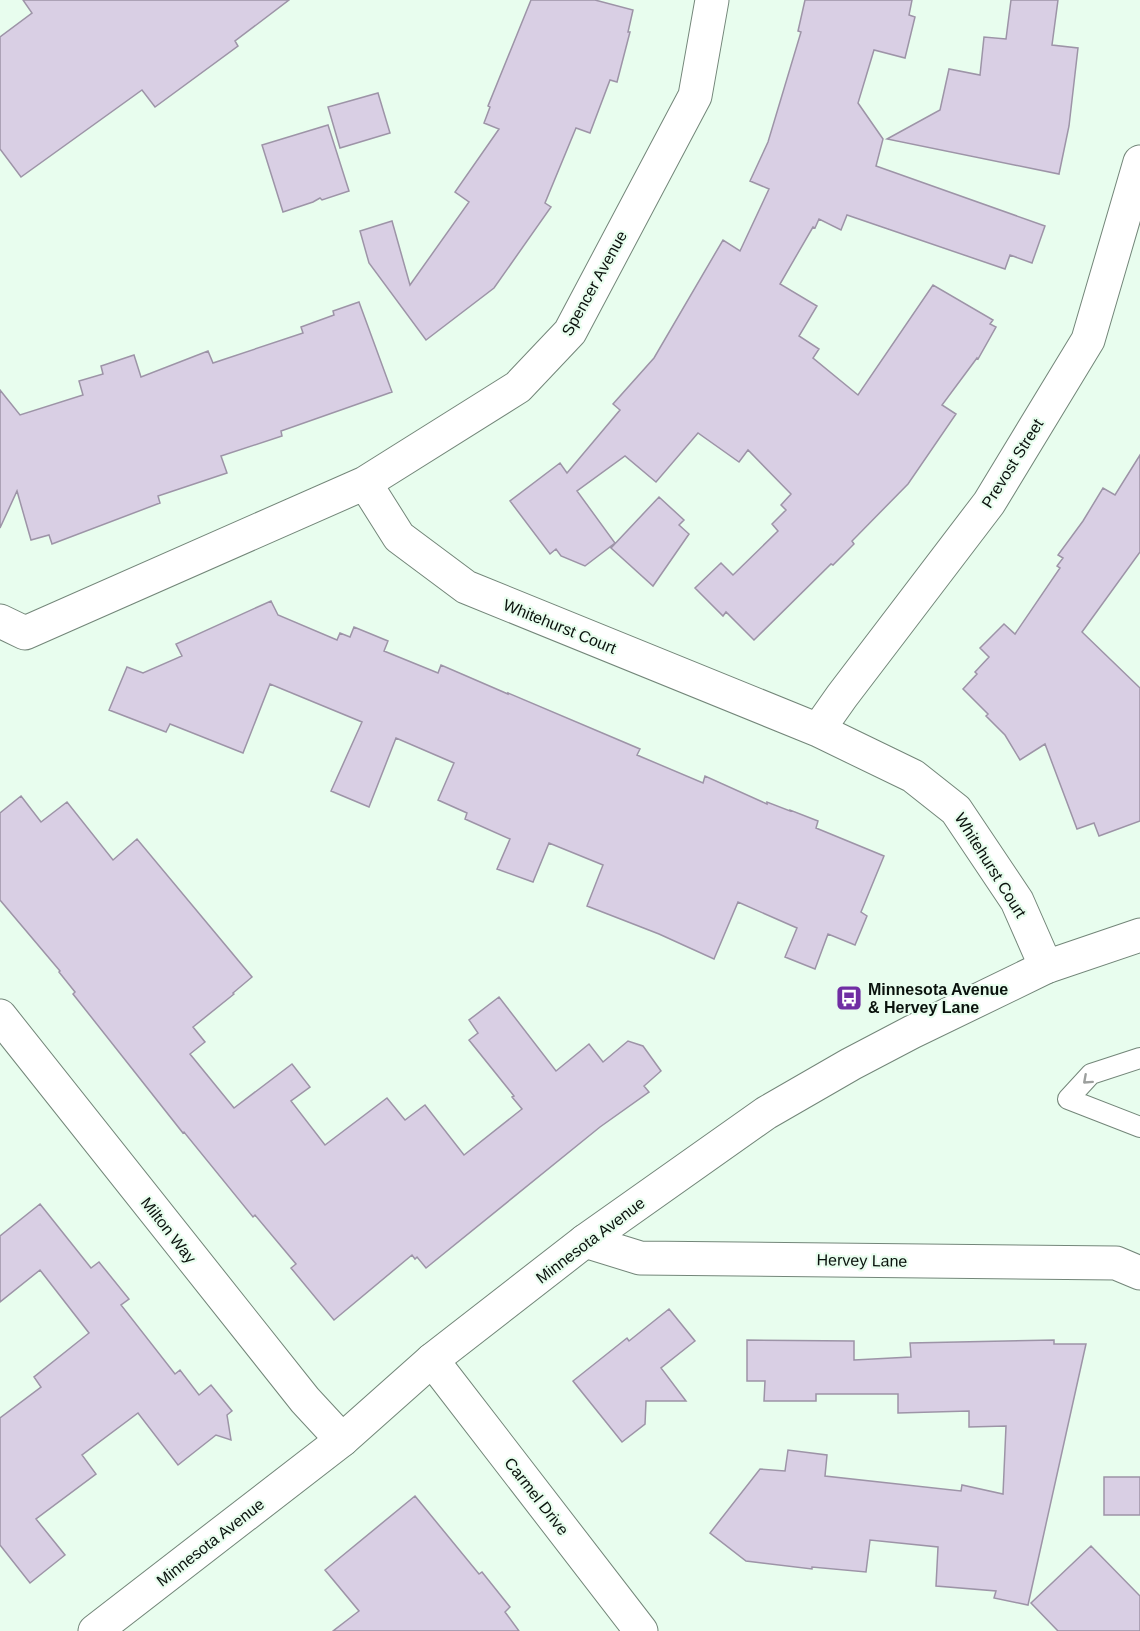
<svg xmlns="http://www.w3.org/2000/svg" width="1140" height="1631" font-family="Helvetica,sans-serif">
<rect width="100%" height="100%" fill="#e8fdee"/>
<!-- building -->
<path fill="#d9cfe4" stroke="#9d94a7" stroke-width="1.5" d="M23,0H289L235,41L238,46L155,107L142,90L21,177L0,149V37L32,13Z
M531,0H595L633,10L628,32H630L617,82L610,80L590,133L576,128L545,203L551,207L494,288L426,340L369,263L360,231L392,221L410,285L469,202L455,192L499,129L484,123L490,107L488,106Z
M805,0H912L909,15L915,17L905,58L874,50L858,103L883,139L876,166L1045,226L1032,263L1010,255L1005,269L847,215L841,230L819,219L815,228L813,227L780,284L817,306L799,336L819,349L813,358L858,395L933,285L993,320L990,324L996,327L978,359L977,358L942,405L956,414L908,484L852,541L854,544L833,565L831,564L754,640L726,612L723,616L695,588L721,563L733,575L778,531L772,524L786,510L781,505L791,494L748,450L739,462L698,433L656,482L625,456L577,491L615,543L585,566L561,556L556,549L550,554L510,501L560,463L567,473L620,410L613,404L654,358L723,240L740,251L769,189L750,181L768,142L801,32L798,31Z
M1011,0H1058L1052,45L1078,48L1069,126L1059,174L887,139L940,110L949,69L980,75L984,37L1006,39Z
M378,93L390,133L340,148L328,107Z
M328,125L349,191L322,200L320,198L313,202L283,212L262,145Z
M359,302L392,392L281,431L282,436L221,456L227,473L158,496L160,503L52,544L49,535L31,540L17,491L0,528V390L20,415L83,395L79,381L103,374L101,366L134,355L141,377L208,351L213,363L303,333L301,327L334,315L333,311Z
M1140,455V552L1082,632L1140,688V821L1099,836L1094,823L1077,829L1045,744L1020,760L1005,735L986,716L988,714L963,689L977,674L975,672L989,657L980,648L1004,624L1015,634L1060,568L1057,566L1063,558L1058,555L1083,521L1103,488L1115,495Z
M659,497L684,520L679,525L689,534L653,586L611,548Z
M271,601L278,615L337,640L340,633L350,637L354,627L388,641L384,651L438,673L441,665L508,694V693L640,749L637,755L703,783L705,776L767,804V802L790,811V810L818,821L816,828L884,856L861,912L867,916L855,945L828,934L815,969L785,957L797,928L738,902L714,959L659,934L587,906L603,865L549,843L533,882L497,869L510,839L465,819L467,813L438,800L454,763L396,738L369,807L331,791L362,722L270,684L243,753L170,724L166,732L109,710L127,667L143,673L182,656L176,644Z
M21,796L41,822L67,802L113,860L137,839L252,977L233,993L234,994L193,1027L205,1042L190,1054L234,1108L292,1064L310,1087L291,1101L325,1145L387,1098L405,1120L425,1105L464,1155L522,1109L512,1097L514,1096L469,1040L478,1033L469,1020L499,997L556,1071L589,1044L603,1062L628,1041L643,1046L661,1071L644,1086L649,1092L600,1127L426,1268L417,1257L415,1259L412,1255L334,1320L291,1268L296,1264L255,1215L253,1217L184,1132L183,1133L73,994L75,992L59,972L60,971L0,900V813Z
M40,1204L91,1268L99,1262L129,1299L121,1305L175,1374L180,1370L199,1395L211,1385L232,1411L227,1415L231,1440L216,1435L178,1465L138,1413L82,1455L96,1474L36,1519L65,1555L30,1583L0,1545V1418L41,1387L34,1377L89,1333L40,1270L0,1302V1236Z
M669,1309L695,1341L661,1368L686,1401H646L645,1424L622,1442L573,1381L627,1338L629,1341Z
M747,1340L854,1341V1360L911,1357L910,1343L1054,1340V1344H1086L1028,1605L994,1598L996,1591L936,1586L938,1547L870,1540L866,1572L812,1567V1569L746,1561L710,1533L760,1469L785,1471L788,1450L827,1455L825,1476L961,1491L962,1485L1003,1494L1006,1426L969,1427V1411L898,1413V1394H816V1401H764L765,1381H747Z
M1104,1477H1140V1515H1104Z
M415,1496L479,1574L482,1572L510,1607L505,1612L519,1631H333L359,1611L325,1570Z
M1091,1546L1140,1596V1631H1058L1031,1603Z"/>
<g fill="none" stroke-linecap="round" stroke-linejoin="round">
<defs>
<path id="lane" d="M1140,1058L1091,1074L1068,1099L1140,1127"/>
<path id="street" d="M365,483L518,387L570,332L695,96L712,0
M0,621L25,633L365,483L399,537L466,587L818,730L913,776L956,810L1017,901L1046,967
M818,730L842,696L989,503L1088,340L1140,162
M0,1016L305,1400L342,1440
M585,1241L640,1258L1116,1263L1140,1273
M432,1360L641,1631"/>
<path id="secondary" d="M95,1631L342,1440L432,1360L585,1241L766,1113L851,1064L912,1032L1046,967L1140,935"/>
</defs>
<!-- lane casing -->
<use href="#lane" stroke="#738679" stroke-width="22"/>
<!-- street casing -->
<use href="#street" stroke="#738679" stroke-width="35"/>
<!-- secondary casing -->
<use href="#secondary" stroke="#738679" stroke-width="35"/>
<!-- lane -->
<use href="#lane" stroke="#fff" stroke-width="20"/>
<!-- street -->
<use href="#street" stroke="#fff" stroke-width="33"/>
<!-- secondary -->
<use href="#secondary" stroke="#fff" stroke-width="33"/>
</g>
<!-- one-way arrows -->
<defs><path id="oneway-chevron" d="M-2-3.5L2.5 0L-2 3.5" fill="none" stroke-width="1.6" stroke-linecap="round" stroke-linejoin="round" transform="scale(1.5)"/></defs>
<use stroke="#9da09e" href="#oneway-chevron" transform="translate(1087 1080) rotate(138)"/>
<!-- icons -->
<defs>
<symbol id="bus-square" viewBox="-11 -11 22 22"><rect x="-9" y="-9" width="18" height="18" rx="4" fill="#702ea3" stroke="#e8fdee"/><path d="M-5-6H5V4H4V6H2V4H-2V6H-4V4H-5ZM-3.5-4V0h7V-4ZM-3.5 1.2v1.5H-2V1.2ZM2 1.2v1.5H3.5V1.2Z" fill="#fff"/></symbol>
</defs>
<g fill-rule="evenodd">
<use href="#bus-square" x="834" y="983" width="30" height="30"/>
</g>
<g text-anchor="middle" stroke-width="4.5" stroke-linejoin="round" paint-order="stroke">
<!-- street labels -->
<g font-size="16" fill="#0a120d" stroke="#e8fdee">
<text transform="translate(594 283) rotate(-61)" y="6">Spencer Avenue</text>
<text transform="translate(1012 463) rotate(-58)" y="6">Prevost Street</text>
<text transform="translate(560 626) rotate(22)" y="6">Whitehurst Court</text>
<text transform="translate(991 865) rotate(58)" y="6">Whitehurst Court</text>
<text transform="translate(169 1230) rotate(52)" y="6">Milton Way</text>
<text transform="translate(590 1240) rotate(-37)" y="6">Minnesota Avenue</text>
<text transform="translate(862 1260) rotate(1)" y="6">Hervey Lane</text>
<text transform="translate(537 1496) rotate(52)" y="6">Carmel Drive</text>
<text transform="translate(210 1542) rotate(-38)" y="6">Minnesota Avenue</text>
</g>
<!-- poi labels -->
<g font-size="16" font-weight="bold" fill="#0a120d" stroke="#e8fdee" text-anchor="start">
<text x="868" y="995">Minnesota Avenue<tspan x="868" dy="18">&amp; Hervey Lane</tspan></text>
</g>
</g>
</svg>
